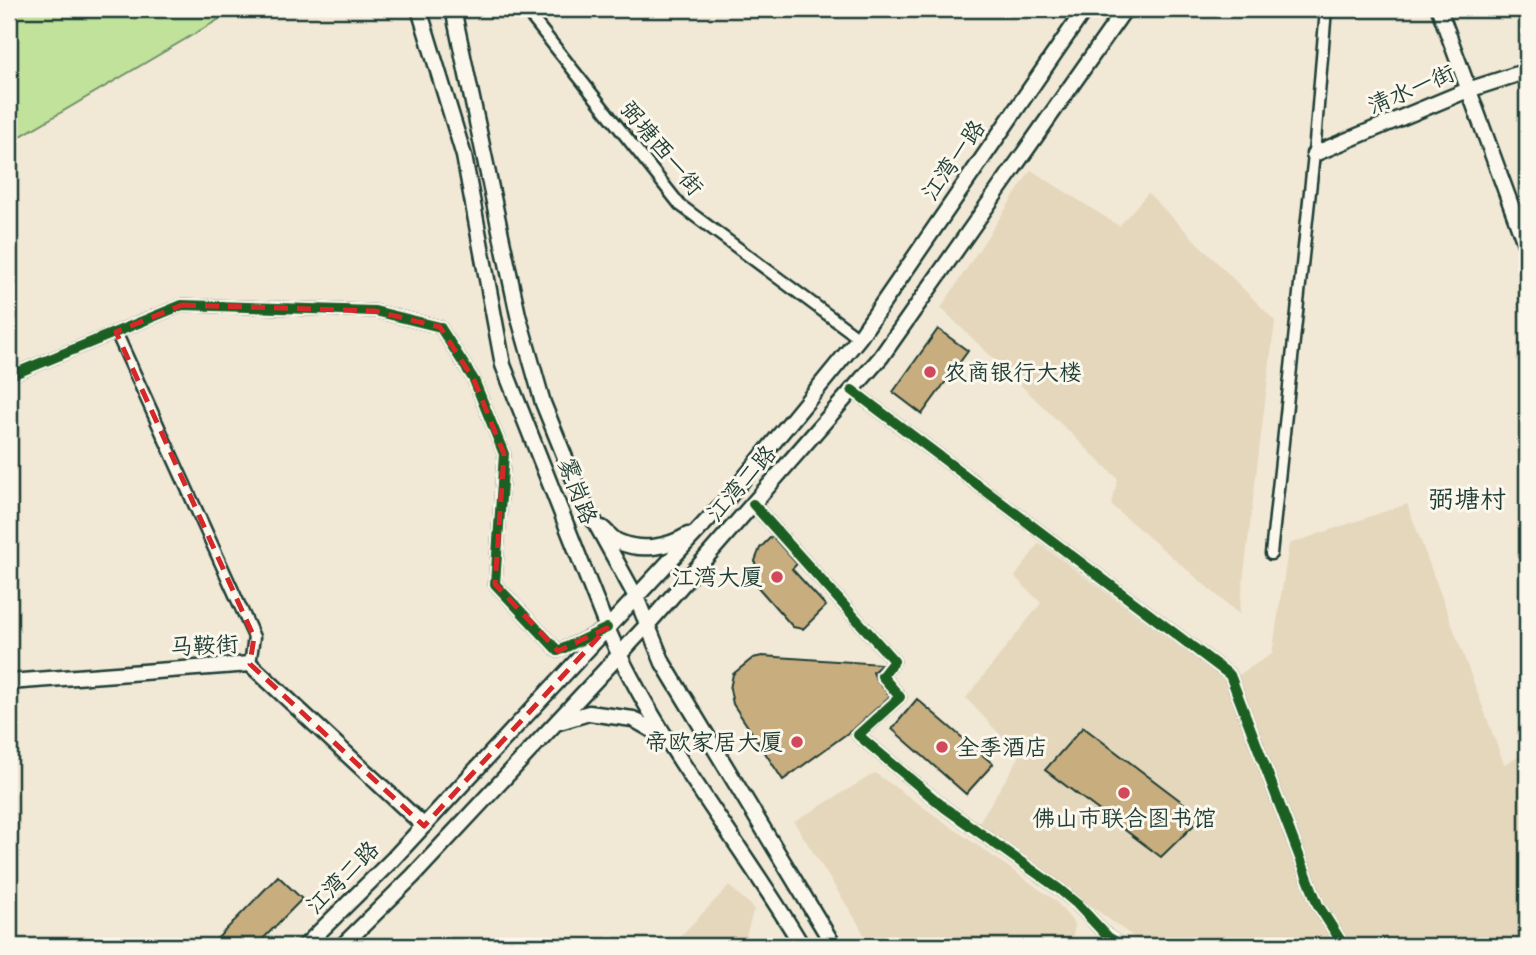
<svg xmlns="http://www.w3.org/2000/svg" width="1536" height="955" font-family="Pangolin,'LXGW WenKai TC',sans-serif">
<rect width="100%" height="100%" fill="#f1e8d6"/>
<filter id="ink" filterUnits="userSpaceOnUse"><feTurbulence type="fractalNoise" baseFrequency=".0143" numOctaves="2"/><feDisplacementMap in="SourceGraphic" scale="14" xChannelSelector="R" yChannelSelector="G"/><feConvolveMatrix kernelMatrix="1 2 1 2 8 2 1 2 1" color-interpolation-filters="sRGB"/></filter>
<g filter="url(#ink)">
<!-- built -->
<path fill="#e5d7bc" d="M1031,170L1119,226L1148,193L1275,321L1239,614L1111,505L1118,479L941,308Z
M1407,504L1504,764L1527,753V946H1146L978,824L1020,756L966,698L1041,603L1015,577L1039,543L1227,682L1272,654L1289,544Z
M875,773L1056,901L1075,925L1071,946H870L856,920L794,822Z
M729,886L754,908L743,946H671Z"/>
<!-- green -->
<path fill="#c1e29b" stroke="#709068" stroke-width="2" d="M9,9H224L223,17L9,143Z"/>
<!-- building -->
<path fill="#c8ae7f" stroke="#1f3d34" stroke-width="2" d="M938,329L968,351L922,414L893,392Z
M772,536L797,564L792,569L826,606L803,629L793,627L756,585L755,561L760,548Z
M762,656L882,664L873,672L876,680L890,696L856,727L783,780L733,704L730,689L733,674L753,658Z
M917,699L993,764L966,794L892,729Z
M1083,727L1202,817L1161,857L1045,770Z
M278,876L302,899L256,946H210Z"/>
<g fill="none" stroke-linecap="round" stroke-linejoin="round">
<defs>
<path id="street" d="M525,9L680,205L859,338
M116,332L254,637L250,664
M9,376L182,305L375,311L440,327L474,380L504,454L495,584L558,651L602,630
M852,390L1230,675L1318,905L1344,946
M753,504L894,661L882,676L900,697L858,735L945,808L1059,889L1077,904L1108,937L1123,946
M1271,554L1314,154L1326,9"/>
<path id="secondary" d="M419,9L464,156L503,365L607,628C657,742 739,839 802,946
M453,9L518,315L543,403L581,497L636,597L663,663L834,946
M1439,9L1527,249
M1314,154L1468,90L1527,71
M602,528C607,532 613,540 619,542C642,552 668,547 688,535
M9,682L250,664L424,826
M556,723L589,713L633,719L666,738
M305,946L392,860L728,498L859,338L1085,9
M342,946L413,876L648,624L881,357L1125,9"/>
</defs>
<!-- street casing -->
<use href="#street" stroke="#1f3d34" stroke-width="15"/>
<!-- secondary casing -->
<use href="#secondary" stroke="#1f3d34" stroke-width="19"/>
<!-- street -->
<use href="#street" stroke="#fbf7ec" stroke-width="10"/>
<!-- secondary -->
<use href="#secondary" stroke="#fbf7ec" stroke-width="14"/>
<defs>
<path id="cycleway" d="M9,376L182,305L375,311L440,327L474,380L504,454L495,584L558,651L607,628
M852,390L1230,675L1318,905L1344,946
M753,504L894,661L882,676L900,697L858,735L945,808L1059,889L1077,904L1108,937L1123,946"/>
</defs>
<!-- cycleway casing -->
<use href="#cycleway" stroke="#fbf7ec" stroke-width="15"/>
<!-- cycleway -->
<use href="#cycleway" stroke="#1b5e20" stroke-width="10"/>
</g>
</g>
<!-- marked area -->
<path fill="none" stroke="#d62828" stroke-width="5" stroke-dasharray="14 9" stroke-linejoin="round" d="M182,305L375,311L440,327L474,380L504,454L495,584L558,651L607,628L424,826L250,664L254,637L116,332Z"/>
<!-- markers -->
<g fill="#d1495b" stroke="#fbf7ec" stroke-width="2.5">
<circle cx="930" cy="372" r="7"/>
<circle cx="777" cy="577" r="7"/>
<circle cx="797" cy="742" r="7"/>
<circle cx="942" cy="747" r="7"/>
<circle cx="1124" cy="793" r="7"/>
</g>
<g text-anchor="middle" stroke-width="6" stroke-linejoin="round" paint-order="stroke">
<!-- street labels -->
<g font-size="23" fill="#1f3d34" stroke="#fbf7ec">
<text transform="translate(1411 89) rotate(-23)" y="8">清水一街</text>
<text transform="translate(662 148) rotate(50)" y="8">弼塘西一街</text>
<text transform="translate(953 160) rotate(-55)" y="8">江湾一路</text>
<text transform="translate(741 483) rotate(-49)" y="8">江湾二路</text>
<text transform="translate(578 491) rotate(69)" y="8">雾岗路</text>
<text transform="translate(204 645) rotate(-3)" y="8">马鞍街</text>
<text transform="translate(342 877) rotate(-45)" y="8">江湾二路</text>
</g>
<!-- poi labels -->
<g font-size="23" fill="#1f3d34" stroke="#fbf7ec" text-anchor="start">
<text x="944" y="380">农商银行大楼</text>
<text x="763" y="585" text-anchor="end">江湾大厦</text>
<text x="783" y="750" text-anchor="end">帝欧家居大厦</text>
<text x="956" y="755">全季酒店</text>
<text x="1124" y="826" text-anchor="middle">佛山市联合图书馆</text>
</g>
<!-- quarter labels -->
<g font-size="26" fill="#1f3d34" stroke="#fbf7ec">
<text x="1467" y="508">弼塘村</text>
</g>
</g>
<!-- margin -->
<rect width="1536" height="955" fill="none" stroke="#fbf7ec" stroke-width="35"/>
<rect x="18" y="18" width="1501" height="920" fill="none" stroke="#1f3d34" stroke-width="2.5" filter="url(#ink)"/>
</svg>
